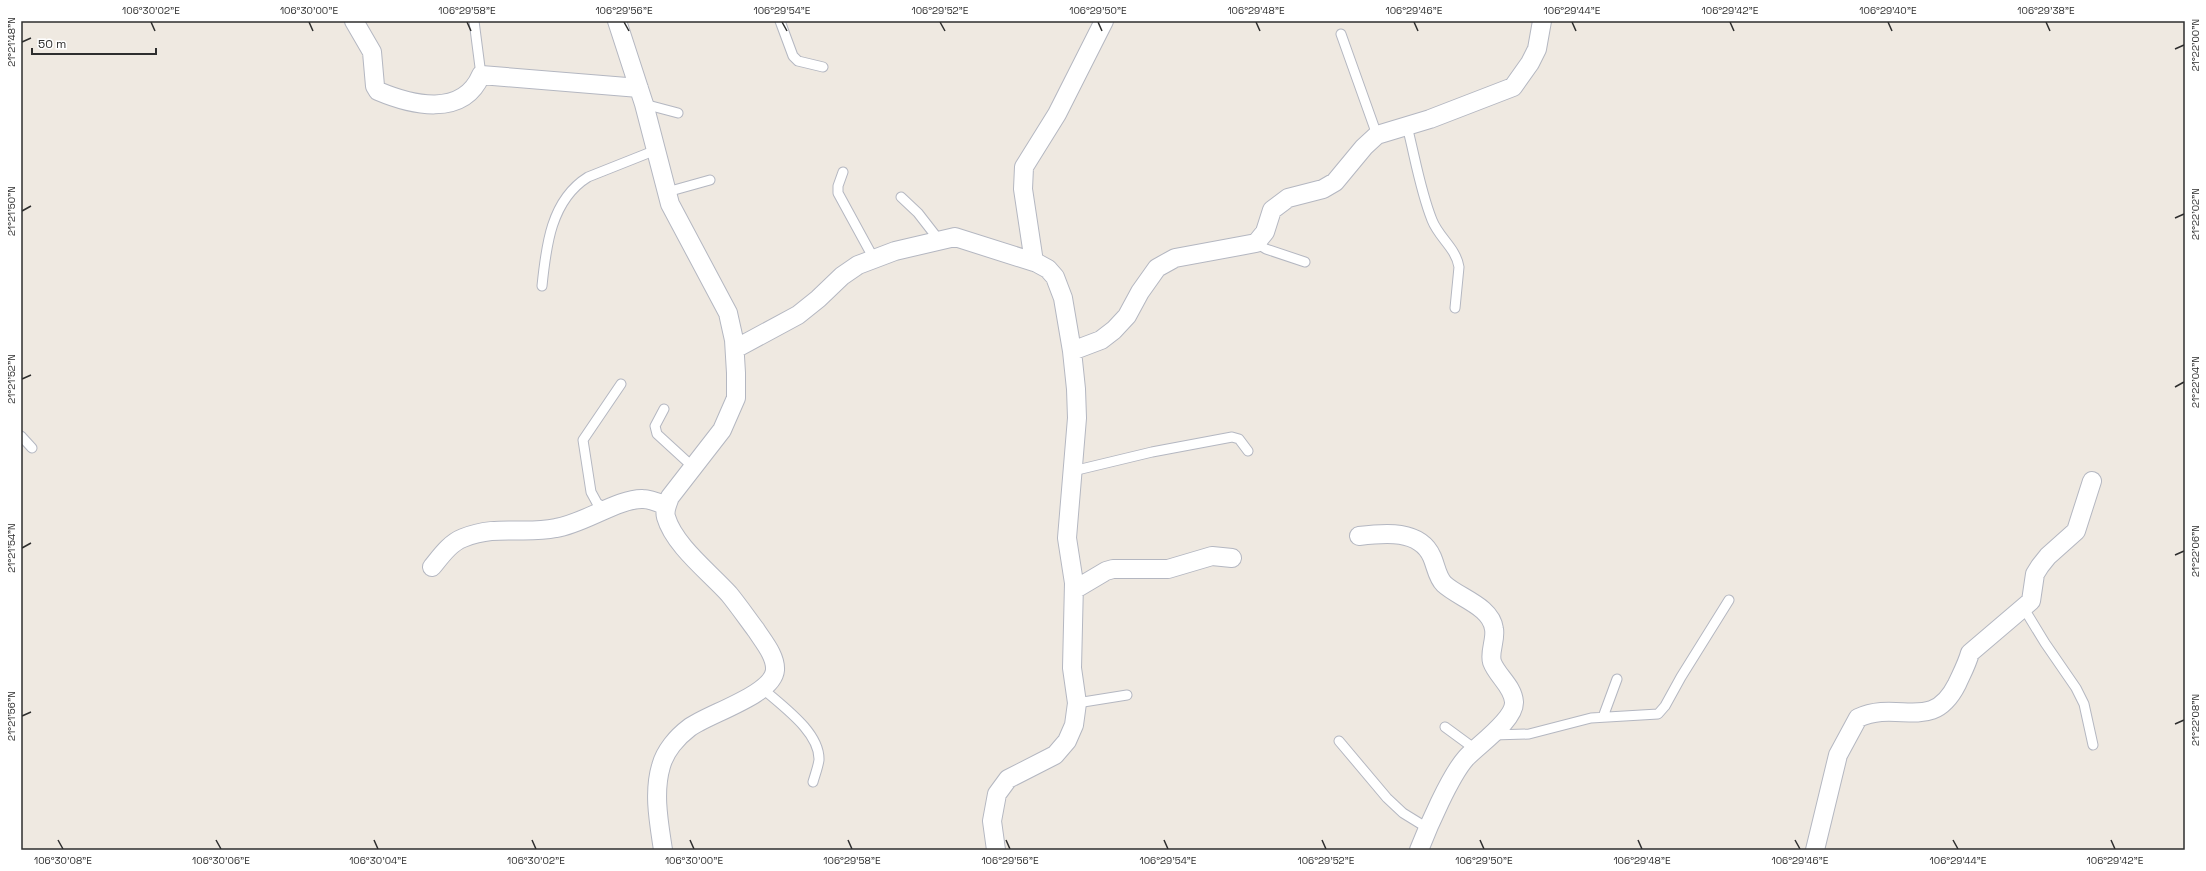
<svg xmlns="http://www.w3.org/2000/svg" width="2206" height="871" font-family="'Space Grotesk',sans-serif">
<rect width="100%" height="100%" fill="#efe9e1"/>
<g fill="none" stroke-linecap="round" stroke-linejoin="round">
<defs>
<path id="service" d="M474,21L481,75
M780,21L793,56L798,61L823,67
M1341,34L1377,135
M644,104L678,113
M1407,126C1415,157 1420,190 1432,220C1439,238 1456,248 1459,267L1455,308
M843,172L838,186V193L874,259
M667,192L710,180
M901,197L918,213L939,240
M1256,243L1266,249L1305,262
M542,286C546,246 551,200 588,177L656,150
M664,409L655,426L657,434L693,467
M21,436L32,448
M1073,471L1152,452L1232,437L1239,439L1248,451
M607,509L597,503L591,492L583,440L621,384
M2023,607L2045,643L2076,688L2084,704L2093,745
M762,688C782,706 820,732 819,760C818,767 815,775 813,782
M1077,703L1127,695
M1603,717L1617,679
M1445,727L1475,749
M1493,735L1529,734L1591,718L1658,714L1665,706L1681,677L1729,600
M1339,741L1387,798L1403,813L1429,829"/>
<path id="minor" d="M354,21L372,52L375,86L378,91C411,105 463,118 481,75L639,88
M617,21L644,104L670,204L728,313L734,340L736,373V398L722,430L670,497C668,503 664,510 666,517C674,545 709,572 729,594C738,605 747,618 756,630C763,641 776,656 775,670C773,695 707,714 689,728C677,737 665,751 661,766C653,793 659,823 663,850
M1034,262L1023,189L1024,167L1057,114L1104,21
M735,349L798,315L818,299L842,276L858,265L895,251L955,237L1037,263L1048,269L1055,277L1063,298L1072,351L1076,389L1077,418L1067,538L1074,583L1072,668L1077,703L1074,725L1067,741L1055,755L1008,779L997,794L992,821L996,850
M1072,351L1101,340L1114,330L1127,316L1140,292L1157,268L1175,258L1256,243L1265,232L1272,210L1288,198L1323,189L1335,182L1364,147L1377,135L1430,119L1513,87L1530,63L1537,49L1542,21
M1359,536C1384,533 1420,529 1432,557C1436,566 1437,577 1444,584C1459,598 1491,606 1494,629C1496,640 1489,652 1492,662C1497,676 1513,686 1514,702C1515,720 1478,745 1466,758C1450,776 1428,827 1419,850
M432,567C441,556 450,543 463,538C498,524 522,535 556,528C583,524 619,498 643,499C651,499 659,503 666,506
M1074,590L1106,571L1113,569H1168L1212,556L1232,558
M1815,850L1838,755L1858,718C1899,699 1932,734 1957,684C1962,673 1967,664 1970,653L2031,601L2035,574L2040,566L2048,556L2076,531L2092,481"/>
</defs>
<!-- service casing -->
<use href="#service" stroke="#b4b7c1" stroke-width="11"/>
<!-- minor casing -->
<use href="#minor" stroke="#b4b7c1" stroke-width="20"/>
<!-- service -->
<use href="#service" stroke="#fff" stroke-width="9"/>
<!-- minor -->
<use href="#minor" stroke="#fff" stroke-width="18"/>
</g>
<!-- ticks -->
<path fill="none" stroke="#2e2e2e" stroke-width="1.5" d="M151,22L155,31M309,22L313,31M467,22L471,31M624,22L629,31M782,22L787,31M940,22L945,31M1098,22L1102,31M1256,22L1260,31M1414,22L1418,31M1572,22L1576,31M1730,22L1734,31M1888,22L1892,31M2046,22L2050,31M22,42L31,38M2175,49L2184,45M22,211L31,206M2175,218L2184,214M22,379L31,375M2175,387L2184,382M22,548L31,543M2175,555L2184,551M22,716L31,712M2175,724L2184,720M58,840L63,849M216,840L221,849M374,840L378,849M532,840L536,849M690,840L694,849M848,840L852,849M1006,840L1010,849M1164,840L1168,849M1322,840L1326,849M1480,840L1484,849M1638,840L1642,849M1795,840L1800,849M1953,840L1958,849M2111,840L2115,849"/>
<!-- border -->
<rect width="2206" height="871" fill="none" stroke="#ffffff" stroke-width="44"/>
<!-- scale -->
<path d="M32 48v6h124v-6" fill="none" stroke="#2e2e2e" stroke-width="2"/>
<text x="38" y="48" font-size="12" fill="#2e2e2e" stroke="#ffffff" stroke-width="3" paint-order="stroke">50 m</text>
<rect x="22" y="22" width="2162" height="827" fill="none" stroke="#2e2e2e" stroke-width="1.5"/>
<g font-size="10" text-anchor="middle" fill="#2e2e2e">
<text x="151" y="14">106°30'02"E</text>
<text x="309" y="14">106°30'00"E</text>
<text x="467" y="14">106°29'58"E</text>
<text x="624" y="14">106°29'56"E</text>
<text x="782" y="14">106°29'54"E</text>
<text x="940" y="14">106°29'52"E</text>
<text x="1098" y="14">106°29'50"E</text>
<text x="1256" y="14">106°29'48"E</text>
<text x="1414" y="14">106°29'46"E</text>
<text x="1572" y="14">106°29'44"E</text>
<text x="1730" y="14">106°29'42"E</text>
<text x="1888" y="14">106°29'40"E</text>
<text x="2046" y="14">106°29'38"E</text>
<text transform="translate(11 42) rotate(-90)" y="4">21°21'48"N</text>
<text transform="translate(2195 45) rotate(-90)" y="4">21°22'00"N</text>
<text transform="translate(11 211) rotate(-90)" y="4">21°21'50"N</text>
<text transform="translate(2195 214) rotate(-90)" y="4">21°22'02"N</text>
<text transform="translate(11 379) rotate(-90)" y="4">21°21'52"N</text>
<text transform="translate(2195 382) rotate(-90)" y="4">21°22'04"N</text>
<text transform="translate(11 548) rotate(-90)" y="4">21°21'54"N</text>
<text transform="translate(2195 551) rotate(-90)" y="4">21°22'06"N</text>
<text transform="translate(11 716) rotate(-90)" y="4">21°21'56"N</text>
<text transform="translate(2195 720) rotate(-90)" y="4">21°22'08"N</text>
<text x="63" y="864">106°30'08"E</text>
<text x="221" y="864">106°30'06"E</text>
<text x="378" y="864">106°30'04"E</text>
<text x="536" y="864">106°30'02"E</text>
<text x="694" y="864">106°30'00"E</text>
<text x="852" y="864">106°29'58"E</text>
<text x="1010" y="864">106°29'56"E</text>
<text x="1168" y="864">106°29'54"E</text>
<text x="1326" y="864">106°29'52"E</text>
<text x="1484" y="864">106°29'50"E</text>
<text x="1642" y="864">106°29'48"E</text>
<text x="1800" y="864">106°29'46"E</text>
<text x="1958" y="864">106°29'44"E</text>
<text x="2115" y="864">106°29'42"E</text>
</g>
</svg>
